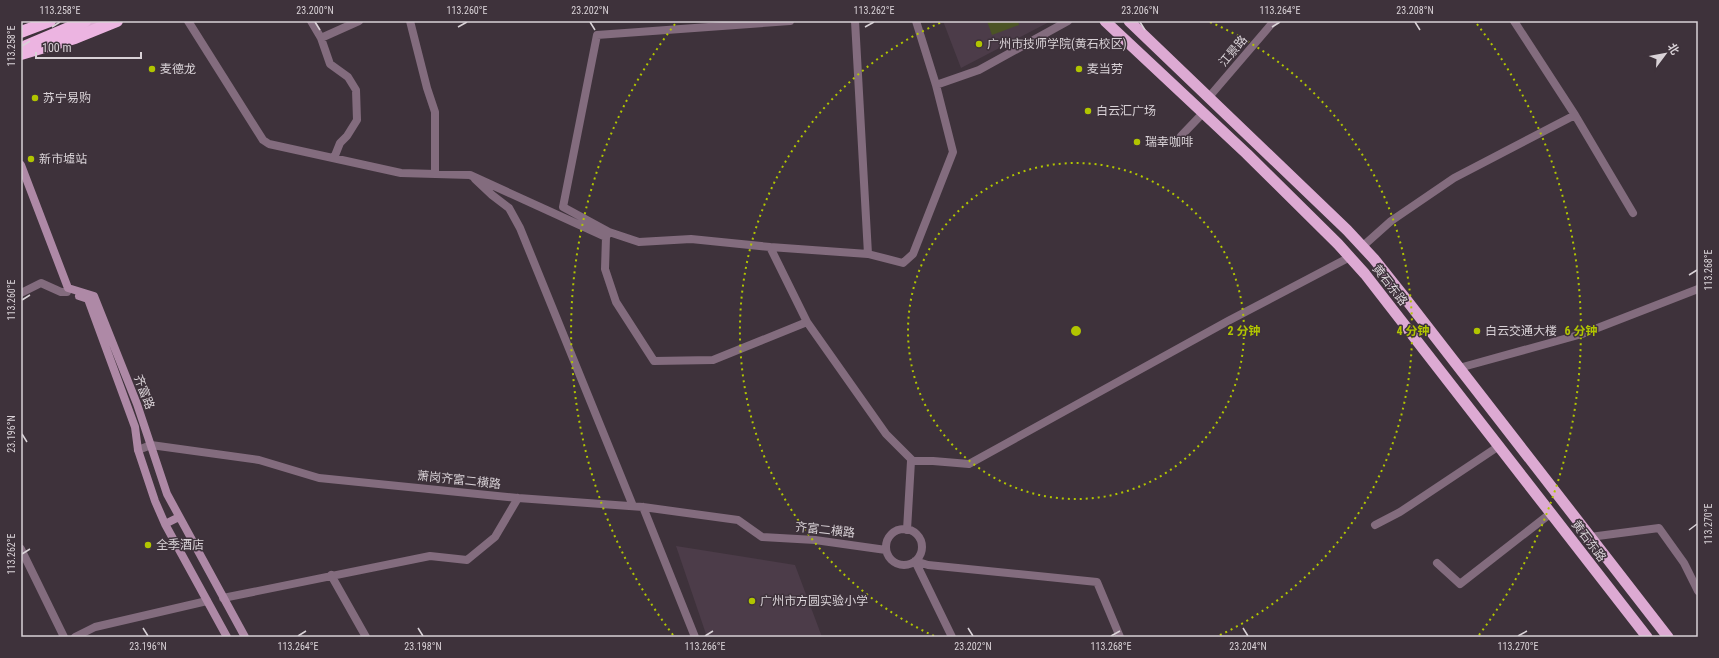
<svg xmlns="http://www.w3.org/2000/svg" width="1719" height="658" font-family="'Roboto Condensed','Noto Sans SC',sans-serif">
<rect width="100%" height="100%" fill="#3e323b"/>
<!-- built -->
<path fill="#4c3c49" d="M943,21H1051L961,68Z
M676,546L795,565L822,637H707Z"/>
<!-- pitch -->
<path fill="#4c5426" d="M987,21H1018L1019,25L992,35Z"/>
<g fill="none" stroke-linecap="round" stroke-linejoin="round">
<!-- minor -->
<path stroke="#836c7e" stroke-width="8" d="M188,21L263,140L269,144L401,173L470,175L606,237
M311,21L321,38L330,64L348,77L356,90L357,120L347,136L340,143L334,158
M410,21L427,88L435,112V174
M790,21L597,35L563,207L609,232L606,237L605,269L616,302L654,361L713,360L807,322
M855,21L868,254
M1514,21L1575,115L1633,213
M321,38L359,21
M936,85L979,70L1068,21
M1209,97L1274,21
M1181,136L1203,113
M475,179L492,195L509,208L520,228L633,506
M609,232L639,242L691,239L770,247L807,322L886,434L913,461
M1363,246L1391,221L1454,178L1575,115
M770,247L868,254L903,263L913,254L953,152L936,85L916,21
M21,293L41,283L61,292H67L68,288
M1459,368L1582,334L1698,289
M138,450L151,445L259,460L319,478L518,498L643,507L738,520L762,537L815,540L886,550
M643,507L695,637
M1375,525L1400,512L1499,446
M886 547a18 18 0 1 1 36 0a18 18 0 1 1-36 0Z
M907,530L911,461H933L969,464L1228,321L1350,257
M1590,537L1659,528L1684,563L1698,591
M21,549L64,637
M915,561L928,565L1097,582L1120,637
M915,561L952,637
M1437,563L1460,584L1551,513
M331,575L366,637
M223,598L430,556L467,560L495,537L518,498
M75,637L95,627L207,601"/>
<!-- secondary -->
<path stroke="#ae89a6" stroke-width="8" d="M21,165L68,288L94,296L137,404L167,494L245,637
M79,296L88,299L135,427L138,450L155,501L165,524L227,637
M165,524L179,517"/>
<!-- trunk -->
<path stroke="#ddaad3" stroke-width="11" d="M1105,21L1247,154L1338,244L1365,274L1647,637
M1129,21L1347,230L1374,259L1405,298L1668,637
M76,31L100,21"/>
<!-- motorway -->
<path stroke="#ecb4e1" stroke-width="12" d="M21,32L50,21
M26,46L85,21
M21,54L75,38L117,21"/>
</g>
<!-- ticks -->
<path fill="none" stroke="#d9d2d7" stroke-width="1.5" d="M315,22L320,30M590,22L595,30M1140,22L1145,30M1415,22L1420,30M52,27L60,22M458,27L467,22M865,27L874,22M1272,27L1280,22M22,46L30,41M1689,275L1697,270M22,300L30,295M22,434L27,442M1689,530L1697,524M22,554L30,549M143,628L148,636M418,628L423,636M968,628L973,636M1243,628L1248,636M298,636L306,631M705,636L713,631M1111,636L1120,631M1518,636L1527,631"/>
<!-- distance rings -->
<g fill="none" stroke="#b1c500" stroke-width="2" stroke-dasharray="2 4">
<circle cx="1076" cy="331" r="168"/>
<path d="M934 636A337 337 0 0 1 942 22M1210 22A337 337 0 0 1 1218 636"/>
<path d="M673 635A505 505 0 0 1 675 24M1477 24A505 505 0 0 1 1479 635"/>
</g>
<!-- markers -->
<g fill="#b1c500" stroke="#3e323b" stroke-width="1.5">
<circle cx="979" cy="44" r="4"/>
<circle cx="152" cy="69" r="4"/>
<circle cx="1079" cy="69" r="4"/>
<circle cx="35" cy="98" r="4"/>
<circle cx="1088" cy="111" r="4"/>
<circle cx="1137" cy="142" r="4"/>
<circle cx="31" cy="159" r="4"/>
<circle cx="1477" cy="331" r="4"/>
<circle cx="148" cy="545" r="4"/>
<circle cx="752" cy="601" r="4"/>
</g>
<g text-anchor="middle" stroke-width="3" stroke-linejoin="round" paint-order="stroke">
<!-- poi labels -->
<g font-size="12" fill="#d9d2d7" stroke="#3e323b" text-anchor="start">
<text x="987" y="48">广州市技师学院(黄石校区)</text>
<text x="160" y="73">麦德龙</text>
<text x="1087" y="73">麦当劳</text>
<text x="43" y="102">苏宁易购</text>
<text x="1096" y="115">白云汇广场</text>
<text x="1145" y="146">瑞幸咖啡</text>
<text x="39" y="163">新市墟站</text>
<text x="1485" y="335">白云交通大楼</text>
<text x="156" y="549">全季酒店</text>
<text x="760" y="605">广州市方圆实验小学</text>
</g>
<!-- street labels -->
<g font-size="12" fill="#d9d2d7" stroke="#3e323b">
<text transform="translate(1233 51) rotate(-50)" y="4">江景路</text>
<text transform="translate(1390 285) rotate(52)" y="4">黄石东路</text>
<text transform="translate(144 392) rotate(69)" y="4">齐富路</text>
<text transform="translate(459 480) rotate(6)" y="4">萧岗齐富二横路</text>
<text transform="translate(825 530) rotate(6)" y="4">齐富二横路</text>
<text transform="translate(1589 541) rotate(53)" y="4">黄石东路</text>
</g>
</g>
<circle cx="1076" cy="331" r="6" fill="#b1c500" stroke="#3e323b" stroke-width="2"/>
<g font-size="12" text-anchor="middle" font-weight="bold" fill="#b1c500" stroke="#3e323b" stroke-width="3" stroke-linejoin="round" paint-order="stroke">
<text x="1244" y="335">2 分钟</text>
<text x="1413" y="335">4 分钟</text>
<text x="1581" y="335">6 分钟</text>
</g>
<!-- border -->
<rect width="1719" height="658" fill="none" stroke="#3e323b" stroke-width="44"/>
<!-- north arrow -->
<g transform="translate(1665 54) rotate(58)" stroke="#3e323b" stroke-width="3" paint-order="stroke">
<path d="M0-3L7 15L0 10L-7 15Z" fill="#d9d2d7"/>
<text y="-6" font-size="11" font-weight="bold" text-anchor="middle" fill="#d9d2d7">北</text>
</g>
<!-- scale -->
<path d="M36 52v6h105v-6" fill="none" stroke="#d9d2d7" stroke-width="2"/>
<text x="42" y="52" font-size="12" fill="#d9d2d7" stroke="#3e323b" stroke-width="3" paint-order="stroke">100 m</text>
<rect x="22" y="22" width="1675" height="614" fill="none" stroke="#d9d2d7" stroke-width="1.5"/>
<g font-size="10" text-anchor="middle" fill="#d9d2d7">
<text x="60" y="14">113.258°E</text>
<text x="315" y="14">23.200°N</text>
<text x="467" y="14">113.260°E</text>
<text x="590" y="14">23.202°N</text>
<text x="874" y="14">113.262°E</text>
<text x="1140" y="14">23.206°N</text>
<text x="1280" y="14">113.264°E</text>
<text x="1415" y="14">23.208°N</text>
<text transform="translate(11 46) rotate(-90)" y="4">113.258°E</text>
<text transform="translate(1708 270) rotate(-90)" y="4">113.268°E</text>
<text transform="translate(11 300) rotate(-90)" y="4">113.260°E</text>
<text transform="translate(11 434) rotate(-90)" y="4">23.196°N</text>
<text transform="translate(1708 524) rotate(-90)" y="4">113.270°E</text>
<text transform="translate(11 554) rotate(-90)" y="4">113.262°E</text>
<text x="148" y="650">23.196°N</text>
<text x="298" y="650">113.264°E</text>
<text x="423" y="650">23.198°N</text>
<text x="705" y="650">113.266°E</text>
<text x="973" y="650">23.202°N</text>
<text x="1111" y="650">113.268°E</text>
<text x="1248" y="650">23.204°N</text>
<text x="1518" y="650">113.270°E</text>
</g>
</svg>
